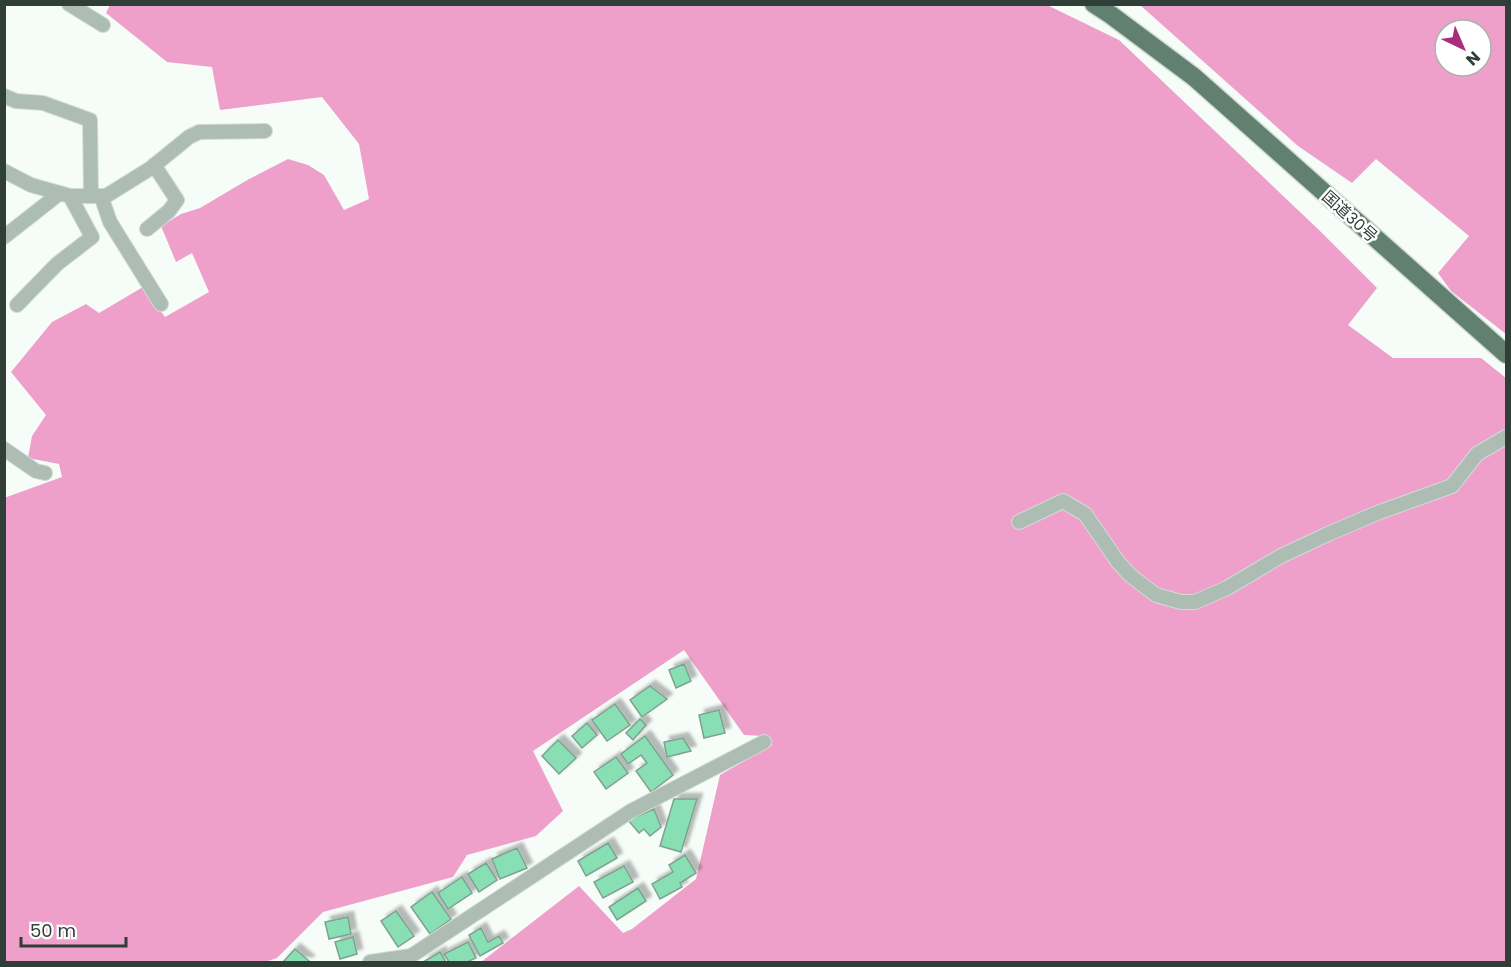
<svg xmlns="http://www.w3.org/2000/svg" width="1511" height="967" font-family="Poppins,'Noto Sans JP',sans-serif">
<defs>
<filter id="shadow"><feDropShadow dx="5.5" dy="-5.5" stdDeviation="1.5" flood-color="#0004"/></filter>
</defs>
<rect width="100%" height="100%" fill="#f6fdf9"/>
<!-- forest -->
<path fill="#eea0ca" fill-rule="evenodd" d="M110,5H1047L1119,40L1319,230L1377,288L1348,325L1393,358H1481L1506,378V962H481L579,886L623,933L632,929L696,879L720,775L772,745L765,736L744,735L684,650L533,751L563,811L536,836L467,855L453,877L323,912L277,958L265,962H5L4,498L62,477L59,464L28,458L32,436L46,415L11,372L52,322L86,304L99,313L143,287L165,317L209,292L192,253L176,262L161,226L181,214L200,208L249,179L288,159L308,165L324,175L344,210L369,199L359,144L322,97L220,110L212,67L167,62L106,13Z
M1140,5H1506V334L1451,291L1438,273L1469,236L1376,159L1352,183L1298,146ZM1445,30H1481V66H1445Z"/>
<!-- building -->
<path fill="#87dfb3" stroke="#7fa18f" stroke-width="1.5" filter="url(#shadow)" d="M684,664L691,681L676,688L669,670Z
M650,686L667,699L642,717L630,700Z
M615,704L630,725L607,741L592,720Z
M719,710L725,733L704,738L699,715Z
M640,719L646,725L633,740L626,733Z
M587,723L597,735L582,748L572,736Z
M645,736L673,775L651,792L636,771L647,763L641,755L628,764L621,754Z
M683,738L691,751L667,757L664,742Z
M558,740L576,758L559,774L542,756Z
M616,757L628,773L606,789L594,772Z
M674,799H697L681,852L660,846Z
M654,809L661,827L650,836L644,829L639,833L628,820Z
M608,843L617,858L586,876L578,861Z
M517,848L527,868L500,879L492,859Z
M685,855L696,873L680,883L682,887L660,899L652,884L673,872L669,865Z
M486,863L497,880L479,892L468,874Z
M624,866L633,882L603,898L594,882Z
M462,877L472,893L448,909L438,893Z
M638,888L646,901L617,920L609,907Z
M432,892L451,919L430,934L411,907Z
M396,911L414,936L398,947L381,921Z
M348,917L351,934L329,939L325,922Z
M481,928L488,942L499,936L503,943L480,956L469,935Z
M353,937L357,954L340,959L335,942Z
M468,942L476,958L467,962H449L444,954Z
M295,949L309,961L308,962H283Z
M440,952L446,962H423Z"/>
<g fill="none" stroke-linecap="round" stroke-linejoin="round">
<defs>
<path id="minor" d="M69,4L103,25
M4,96L16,101L43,103L90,120L91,196
M4,171L31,185L70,196H106L151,168L189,137L199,132L265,131
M101,196L110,222L161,304
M147,229L169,211L177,200L154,165
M4,237L60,193
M17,305L57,264L92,237L70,196
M4,449L36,471L45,473
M1019,522L1063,501L1085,514L1118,562L1131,576L1156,595L1181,602H1195L1227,588L1281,556L1328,534L1377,513L1452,486L1477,454L1506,437
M370,962L411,956L631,811L764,742"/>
<path id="trunk" d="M1094,4L1111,15L1194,77L1506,354"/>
</defs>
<!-- minor casing -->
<use href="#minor" stroke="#d2dbd6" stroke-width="16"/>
<!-- trunk casing -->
<use href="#trunk" stroke="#d2dbd6" stroke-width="21"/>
<!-- minor -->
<use href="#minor" stroke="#aebdb4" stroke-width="14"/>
<!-- trunk -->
<use href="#trunk" stroke="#618070" stroke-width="18"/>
</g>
<g text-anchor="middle" stroke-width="5" stroke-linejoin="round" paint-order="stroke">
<!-- street labels -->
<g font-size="16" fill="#2f3e36" stroke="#fff">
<text transform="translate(1350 216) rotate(42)" y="6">国道30号</text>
</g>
</g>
<!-- border -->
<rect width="1511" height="967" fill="none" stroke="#2f3e36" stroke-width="12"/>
<!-- north arrow -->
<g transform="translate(1463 48) rotate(136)"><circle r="28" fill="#ffffff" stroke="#acb2af" stroke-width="1.5"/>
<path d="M0-4.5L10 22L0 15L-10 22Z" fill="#aa2c7c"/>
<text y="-9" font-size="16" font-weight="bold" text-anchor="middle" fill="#2f3e36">N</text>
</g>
<!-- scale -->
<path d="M21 937v9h105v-9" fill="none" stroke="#2f3e36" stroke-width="3"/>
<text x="30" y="937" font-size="18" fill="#2f3e36" stroke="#ffffff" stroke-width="4.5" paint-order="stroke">50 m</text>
</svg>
